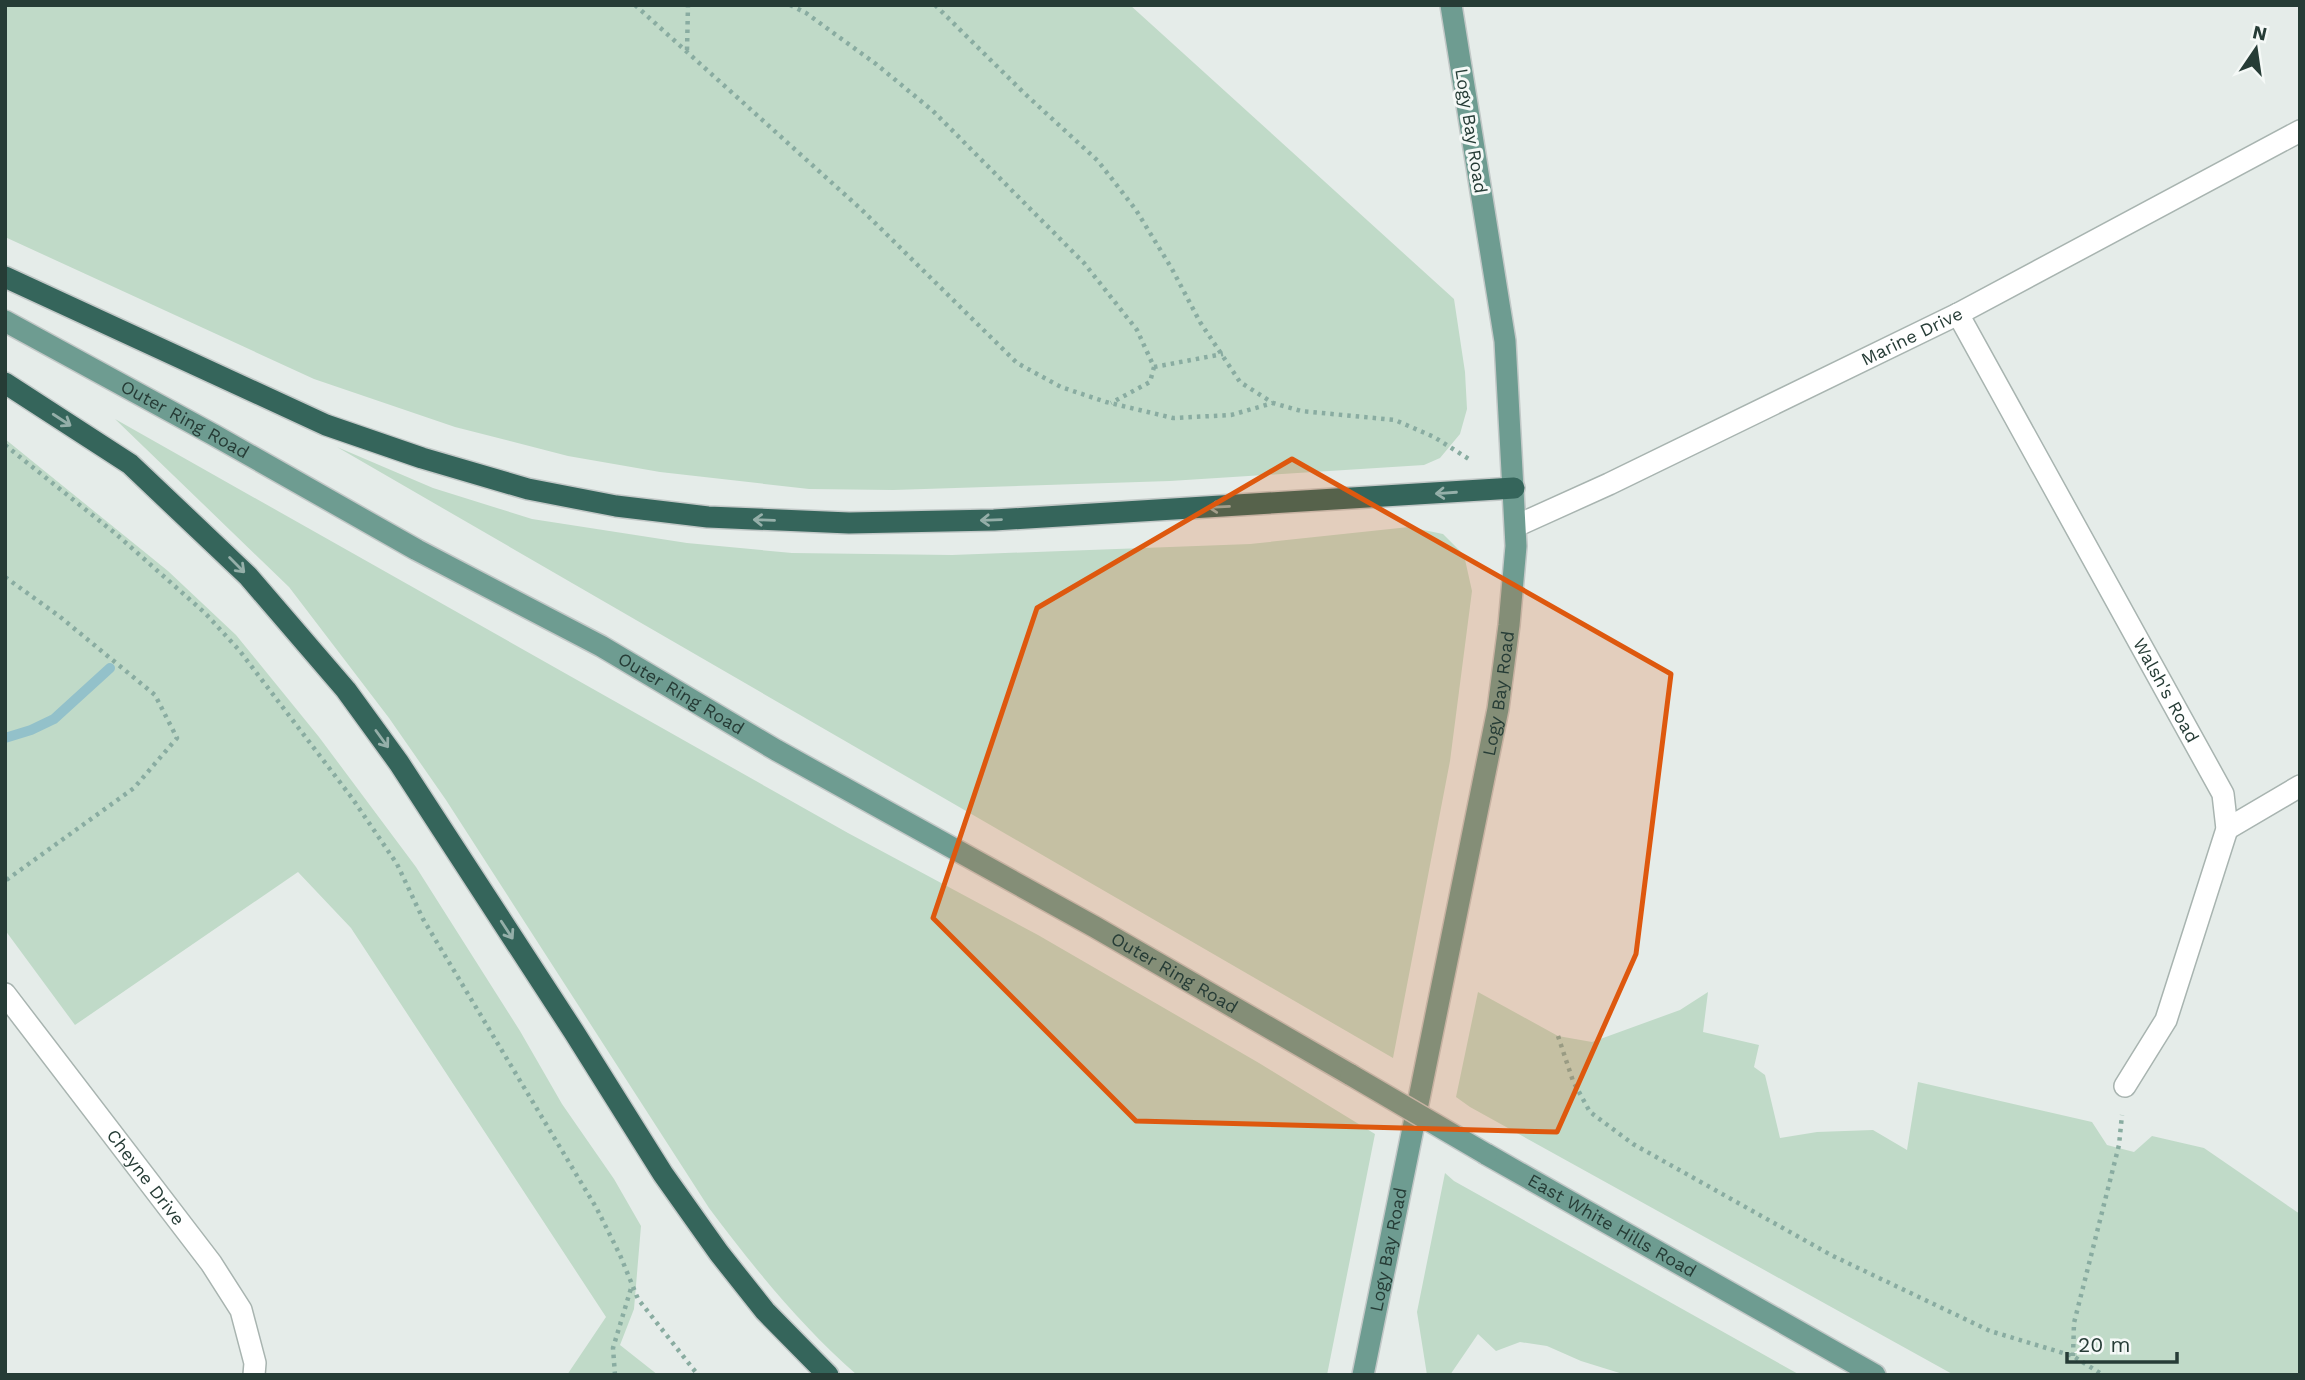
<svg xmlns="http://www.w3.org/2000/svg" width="2305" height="1380" font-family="'Work Sans',sans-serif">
<rect width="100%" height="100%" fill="#e5ece9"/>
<!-- green -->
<path fill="#c0dac8" d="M5,5H1130L1454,299L1465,372L1467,409L1460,434L1440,458L1424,465L1170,481L893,490L809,489L660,472L568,456L455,427L314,379L5,237Z
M115,419L848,833L1038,935L1259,1063L1375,1134L1327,1375H857C801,1326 754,1268 709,1208L446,800L389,718L289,587Z
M5,439L168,571L236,635L319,737L416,867L520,1031L562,1104L614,1179L641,1226L634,1309L620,1345L658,1375H567L606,1317L351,928L298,872L75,1025L5,930Z
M337,447L433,488L532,519L687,543L792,553L952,555L1250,544L1409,527L1443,534L1464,555L1472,591L1450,761L1393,1058Z
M1478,992L1558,1036L1592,1042L1680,1010L1708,992L1703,1032L1759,1045L1754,1067L1765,1075L1780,1138L1817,1132L1873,1130L1907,1150L1918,1082L2092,1122L2107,1145L2134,1152L2152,1136L2204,1148L2300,1214V1375H1954L1470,1107L1456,1097Z
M1445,1173L1454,1181L1800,1375H1626L1581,1361L1547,1346L1520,1342L1496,1351L1478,1334L1450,1375H1427L1417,1312Z"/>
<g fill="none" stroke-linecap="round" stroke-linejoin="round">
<!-- stream -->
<path stroke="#93c1ca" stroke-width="10" d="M5,738L31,730L54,719L110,668"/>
<defs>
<g id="minor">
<path id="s1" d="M1958,314L2223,794L2227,829L2166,1020L2125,1086"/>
<path id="s2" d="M1516,526L1609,484L1958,314L2300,131"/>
<path d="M2227,829L2300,786"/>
<path id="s3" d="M5,994L211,1263L241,1310L255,1363L254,1375"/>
</g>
<g id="major">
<path id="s4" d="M5,321L214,435L417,550L601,646L776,750L1095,927L1351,1075"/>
<path id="s5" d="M1486,1154L1875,1375"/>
<path id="s6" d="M1363,1375L1498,709L1509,625L1516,546L1505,341L1451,5"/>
</g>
<path id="highway" d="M5,277L326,425L422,458L528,489L616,506L708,517L849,523L994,520L1514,488
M5,383L130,464L248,576L346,690L399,763L574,1032L663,1174L719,1253L765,1311L828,1375"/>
</defs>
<!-- minor casing -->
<use href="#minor" stroke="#a8b4b0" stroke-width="24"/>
<!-- major casing -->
<use href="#major" stroke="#c2c8c7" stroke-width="24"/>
<!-- highway casing -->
<use href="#highway" stroke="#c2c8c7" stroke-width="24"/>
<!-- path -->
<path stroke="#89aca1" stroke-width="4.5" stroke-dasharray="3.5 5" stroke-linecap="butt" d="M635,5L862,210L1017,363L1061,387L1106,402L1173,418L1231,415L1273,403
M790,5L806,13L876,64L933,111L1084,263L1137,330L1154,367L1150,382L1111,403
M935,5L1023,92L1098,161L1136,210L1172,269L1200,322L1240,382L1273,403L1301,411L1395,420L1434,437L1472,461
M687,50L688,5
M1154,367L1223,354
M5,445L116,534L205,613L239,650L352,798L397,864L423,919L597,1209L620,1255L638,1299L698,1375
M5,577L59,616L155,695L177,738L134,788L5,881
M1558,1036L1573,1081L1590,1112L1633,1144L1831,1255L1990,1331L2073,1356L2103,1375
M2073,1356L2074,1323L2119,1145L2122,1115
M615,1375L613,1348L632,1285"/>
<!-- minor -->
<use href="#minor" stroke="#fff" stroke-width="21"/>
<!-- major -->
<use href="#major" stroke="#6e9c91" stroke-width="21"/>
<!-- highway -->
<use href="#highway" stroke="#35655b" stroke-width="21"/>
<defs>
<path id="major-bridge" d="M1351,1075L1486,1154"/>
</defs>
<!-- major-bridge casing -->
<use href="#major-bridge" stroke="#c2c8c7" stroke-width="24" stroke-linecap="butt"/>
<!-- major-bridge -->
<use href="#major-bridge" stroke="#6e9c91" stroke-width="21"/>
</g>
<!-- one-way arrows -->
<defs><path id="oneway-shaft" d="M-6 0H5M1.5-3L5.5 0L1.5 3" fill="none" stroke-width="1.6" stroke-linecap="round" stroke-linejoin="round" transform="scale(1.75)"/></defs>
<g stroke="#95afa9">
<use href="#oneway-shaft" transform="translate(62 420) rotate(33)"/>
<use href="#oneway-shaft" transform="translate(1446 493) rotate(176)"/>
<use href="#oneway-shaft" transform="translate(1219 507) rotate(177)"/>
<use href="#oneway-shaft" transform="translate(764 520) rotate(-178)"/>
<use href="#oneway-shaft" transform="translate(991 520) rotate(178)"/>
<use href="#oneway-shaft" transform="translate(237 565) rotate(45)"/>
<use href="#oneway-shaft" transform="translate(382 739) rotate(54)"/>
<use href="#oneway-shaft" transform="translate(507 930) rotate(57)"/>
</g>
<!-- marked area -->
<path fill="#de580e" fill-opacity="0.2" stroke="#de580e" stroke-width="5" stroke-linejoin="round" d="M1292,459L1671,674L1636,954L1557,1132L1136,1121L933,918L1037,608Z"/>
<g text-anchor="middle" stroke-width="6" stroke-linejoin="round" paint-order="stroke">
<!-- street labels -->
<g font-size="18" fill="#263c36" stroke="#f5f9f7">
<text transform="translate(1471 131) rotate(81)" y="6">Logy Bay Road</text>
<text dy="6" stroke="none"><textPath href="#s2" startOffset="439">Marine Drive</textPath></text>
<text dy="6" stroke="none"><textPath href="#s4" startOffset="205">Outer Ring Road</textPath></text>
<text dy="6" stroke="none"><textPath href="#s1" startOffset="430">Walsh's Road</textPath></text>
<text dy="6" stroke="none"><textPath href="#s4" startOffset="772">Outer Ring Road</textPath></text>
<text dy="6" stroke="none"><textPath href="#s6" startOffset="695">Logy Bay Road</textPath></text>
<text dy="6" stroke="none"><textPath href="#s4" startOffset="1339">Outer Ring Road</textPath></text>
<text dy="6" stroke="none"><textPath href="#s3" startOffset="231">Cheyne Drive</textPath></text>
<text dy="6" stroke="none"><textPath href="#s5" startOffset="145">East White Hills Road</textPath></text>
<text dy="6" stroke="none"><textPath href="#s6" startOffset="128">Logy Bay Road</textPath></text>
</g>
</g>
<!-- border -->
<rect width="2305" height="1380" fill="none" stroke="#263c36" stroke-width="14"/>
<!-- north arrow -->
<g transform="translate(2256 49) rotate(13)" stroke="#f5f9f7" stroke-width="5" paint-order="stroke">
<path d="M0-5L12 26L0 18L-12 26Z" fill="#263c36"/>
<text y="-10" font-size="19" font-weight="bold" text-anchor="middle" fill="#263c36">N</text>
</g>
<!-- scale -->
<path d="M2067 1352v10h110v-10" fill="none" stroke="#263c36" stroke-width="3.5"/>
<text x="2078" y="1352" font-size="21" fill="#263c36" stroke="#f5f9f7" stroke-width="5" paint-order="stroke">20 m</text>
</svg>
